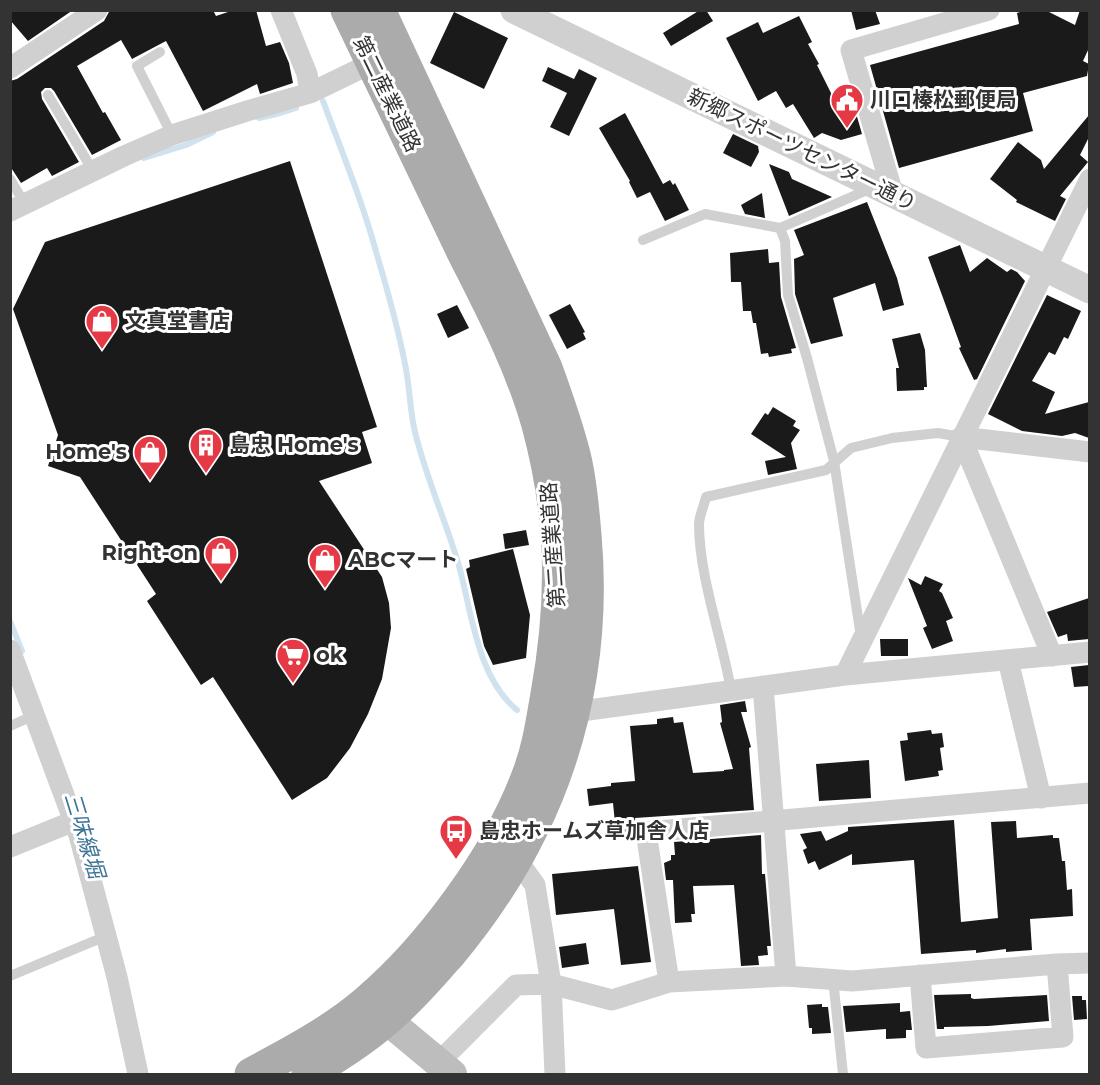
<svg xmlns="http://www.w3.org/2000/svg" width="1100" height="1085" font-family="Montserrat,'Noto Sans JP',sans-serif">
<rect width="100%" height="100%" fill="#fff"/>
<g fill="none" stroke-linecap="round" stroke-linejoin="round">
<!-- stream -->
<path stroke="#cfe2ee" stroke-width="6" d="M323,101C342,152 363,203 377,255C388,292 399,331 406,369C410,390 410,412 415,432C426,478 446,521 459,566C472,613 477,677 517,710
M259,118L277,114L296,108
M144,158L186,145L213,132
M10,621L22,651"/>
</g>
<!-- building -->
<path fill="#1a1a1a" d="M10,10H73L28,41L10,20Z
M110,10H213L216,16L234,10H256L266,46L280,42L289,63L293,83L260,94L257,84L203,111L166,41L132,59L121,40L77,66L103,113L105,112L121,140L92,155L54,91L51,88H45L41,92L42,99L79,162L52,176L47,168L21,183L10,166V81L17,79L104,21Z
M700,10H706L713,21L671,46L663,33Z
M851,10H875L880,24L856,30Z
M1026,10H1045L1075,25L1080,10H1089V48L1083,61L1089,64L1087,76L1023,93L1033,131L899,168L870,65L1019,24L1017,13Z
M454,12L508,38L484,89L430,63Z
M799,16L812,42L808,44L819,64L817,65L833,97L850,92L862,134L841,140L822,133L814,138L793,104L786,108L776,91L758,101L726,38L758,22L763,33Z
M548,67L574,79L579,69L597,78L569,136L550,127L567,93L542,81Z
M625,113L663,184L670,180L673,185L675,183L689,210L665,221L650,192L637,198L629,182L630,181L599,128Z
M1089,115V137L1080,155L1088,162L1060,196L1066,199L1055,221L1016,202L1017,200L990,179L1018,142L1041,160L1044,169Z
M733,134L758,146L759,152L751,167L723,153Z
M290,161L377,427L362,432L372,463L319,481L382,577L389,603L391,628L382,679L368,714L350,748L327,778L292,800L213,677L201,685L147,601L156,594L80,477L48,466L58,435L13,309L45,242Z
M769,164L789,172L792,179L832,197L789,216Z
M762,193L765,218L745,214L741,205Z
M867,202L897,278L904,305L883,311L875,283L833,298L843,336L811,344L795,294L794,259L804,255L794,230Z
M960,245L970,272L987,258L1007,272L1011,269L1017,272L1025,281L977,379L974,380L959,348L961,347L928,257Z
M768,249L769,263L779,262L781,297L796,348L791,349L792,353L769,357L768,353L761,354L756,323H753L751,311H743L741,282H731L730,253Z
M1047,295L1081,311L1068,339L1064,337L1055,355L1049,352L1032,381L1055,392L1045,414L1089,402V438L1075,433L1062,436L1022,431L988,414Z
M570,304L585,332L583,333L586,339L567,349L549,315Z
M457,305L469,328L448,338L437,314Z
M920,333L925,350L927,387H924V390L897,391L896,368H899L892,339Z
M773,407L796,421L793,426L800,430L791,443L797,469L768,475L765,461L786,457L751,434L765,413L768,415Z
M526,530L529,545L505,549L503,534Z
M513,549L530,615L526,658L493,665L484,646L466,569L470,567L469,560Z
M925,576L943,584L939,591L942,593L953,618L946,621L953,641L932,649L923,628L927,626L908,578L921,585Z
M1089,598V639L1068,641L1067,634L1058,637L1047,612Z
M880,639H908V656H881Z
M1089,665V686L1074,687L1071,667Z
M745,701L747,712H741L751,747L749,748L754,810L635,818L636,825L634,831L616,833L613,803L589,806L587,789L611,786V783L635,781L630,726L657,724V719L673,717L674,723L683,722L693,773L724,771V770L733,769L720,723L722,722L720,705Z
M931,730L932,734L942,733L944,747L940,748L943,770L938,771L939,776L905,781L900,741L908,740L907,733Z
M869,760L871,798L819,801L816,764Z
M954,820L961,922L998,918L991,822L1016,821L1017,838L1053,835V838H1059L1062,861H1065L1067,890L1072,889L1073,916L1030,919L1032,950L1006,952V949L976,953V950L921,954L914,860L852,865V854L819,870L815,861L808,864L803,850L807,848L800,834L821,831L826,841L848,831V827Z
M761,835L762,874H765L771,946H767L768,955L758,956L759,965L741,966L734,885L693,886L695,914H691L692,922L675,923L673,880H666L664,863L671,860V855H675L674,842Z
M638,866L651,962L621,965L614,909L556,915L552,874Z
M586,943L589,964L562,968L559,947Z
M971,994V998L974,999L1047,995L1049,1021L988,1026L944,1027V1029H937L934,995Z
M1072,996H1082V1000H1086L1087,1019L1074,1020Z
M900,1003V1012L910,1011L912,1030H906V1038L886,1039V1029L846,1032L843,1006Z
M822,1004V1007H828L831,1033L812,1034V1028H809L807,1005Z"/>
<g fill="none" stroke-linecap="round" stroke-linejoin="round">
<!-- service -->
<path stroke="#d0d0d0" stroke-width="10" d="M160,52L137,66L172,135
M48,95L93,171
M10,179L25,204
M643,240L705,214L780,228
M861,637L834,461L807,358L788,295L785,241L780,228L872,188
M731,690C722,638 699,576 699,524C699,516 704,506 706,497L826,470L851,448L892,438L938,433L961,437
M10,726L35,715
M10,976L106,936
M833,979L843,1074"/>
<!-- minor -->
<path stroke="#d0d0d0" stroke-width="21" d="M281,10L307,74L310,93
M10,68L97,10
M893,194L851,50L989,10
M10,211L124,156L172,135L247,111L310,93L372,63
M10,650L79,835L117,977L138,1074
M1052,656L961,437L1090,452
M1008,660L1041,798
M845,675L1090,179
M763,686L786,976
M574,712L845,675L1090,652
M10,847L74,821
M517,860L535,885L551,984L555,1074
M920,975L926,1048L1063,1037L1057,964
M669,982L646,832L1090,793
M438,1063L516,985L551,984L612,1000L669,982L786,976L852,981L1057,964L1090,963"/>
<!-- tertiary -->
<path stroke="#d0d0d0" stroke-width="27" d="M514,10L1090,290"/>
<!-- secondary -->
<path stroke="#bdbdbd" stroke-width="30" d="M369,1005L452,1074"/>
<!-- primary -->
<path stroke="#ababab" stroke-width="33" d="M251,1074C291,1053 332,1031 366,1002C429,949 498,855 527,778C538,751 542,723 547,694C564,601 563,517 538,425C521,364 490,306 462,250C424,170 385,90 347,10
M308,1074C334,1058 362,1041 386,1020C409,1001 429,977 449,955C550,835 599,693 585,535C583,511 581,486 576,463C569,431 557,399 546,368L379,10"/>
</g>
<!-- icons -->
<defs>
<symbol id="civic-pin" viewBox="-11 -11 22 30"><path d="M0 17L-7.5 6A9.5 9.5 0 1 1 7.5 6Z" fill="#e63946" stroke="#fff"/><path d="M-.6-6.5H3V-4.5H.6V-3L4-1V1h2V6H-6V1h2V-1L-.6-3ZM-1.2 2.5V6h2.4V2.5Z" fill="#fff"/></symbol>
<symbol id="shop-pin" viewBox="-11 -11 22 30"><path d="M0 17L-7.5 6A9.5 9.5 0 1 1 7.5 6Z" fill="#e63946" stroke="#fff"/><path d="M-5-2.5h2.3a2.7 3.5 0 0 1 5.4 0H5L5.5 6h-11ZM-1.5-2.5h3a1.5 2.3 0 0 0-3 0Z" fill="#fff"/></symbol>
<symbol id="building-pin" viewBox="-11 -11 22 30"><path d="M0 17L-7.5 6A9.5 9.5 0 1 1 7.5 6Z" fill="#e63946" stroke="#fff"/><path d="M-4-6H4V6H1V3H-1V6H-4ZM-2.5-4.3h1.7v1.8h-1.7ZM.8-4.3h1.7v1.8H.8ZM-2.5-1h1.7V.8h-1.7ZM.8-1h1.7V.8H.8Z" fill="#fff"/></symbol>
<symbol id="supermarket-pin" viewBox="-11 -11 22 30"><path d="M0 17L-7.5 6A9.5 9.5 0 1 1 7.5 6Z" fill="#e63946" stroke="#fff"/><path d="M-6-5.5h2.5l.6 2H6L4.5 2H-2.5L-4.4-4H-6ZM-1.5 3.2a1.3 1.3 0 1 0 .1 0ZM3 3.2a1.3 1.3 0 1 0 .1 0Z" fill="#fff"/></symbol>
<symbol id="bus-pin" viewBox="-11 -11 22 30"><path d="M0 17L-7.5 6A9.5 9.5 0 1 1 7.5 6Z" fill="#e63946" stroke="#fff"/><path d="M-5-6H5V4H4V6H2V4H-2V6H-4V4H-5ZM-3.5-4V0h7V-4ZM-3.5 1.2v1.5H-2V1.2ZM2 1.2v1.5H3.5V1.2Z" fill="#fff"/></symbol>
</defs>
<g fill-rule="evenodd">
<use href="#civic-pin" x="828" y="81" width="38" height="52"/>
<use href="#shop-pin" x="83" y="302" width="38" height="52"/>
<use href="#building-pin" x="187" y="426" width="38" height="52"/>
<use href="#shop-pin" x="131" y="433" width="38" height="52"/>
<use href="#shop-pin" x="202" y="534" width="38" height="52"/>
<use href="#shop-pin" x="306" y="541" width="38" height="52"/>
<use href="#supermarket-pin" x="274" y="636" width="38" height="52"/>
<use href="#bus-pin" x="437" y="812" width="38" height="52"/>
</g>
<g text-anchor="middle" stroke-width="6" stroke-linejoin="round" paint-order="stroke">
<!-- street labels -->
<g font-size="21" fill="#333" stroke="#fff">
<text transform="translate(387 94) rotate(64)" y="7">第二産業道路</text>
<text transform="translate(802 150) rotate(26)" y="7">新郷スポーツセンター通り</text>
<text transform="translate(553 545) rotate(-94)" y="7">第二産業道路</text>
</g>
<!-- poi labels -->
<g font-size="21" font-weight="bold" fill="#333" stroke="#fff" text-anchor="start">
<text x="870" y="107">川口榛松郵便局</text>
<text x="125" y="328">文真堂書店</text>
<text x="229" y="452">島忠 Home's</text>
<text x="127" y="459" text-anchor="end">Home's</text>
<text x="198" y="560" text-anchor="end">Right-on</text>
<text x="348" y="567">ABCマート</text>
<text x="316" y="662">ok</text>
<text x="479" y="838">島忠ホームズ草加舎人店</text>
</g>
<!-- water labels -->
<g font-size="22" font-style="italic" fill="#3f7597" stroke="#fff">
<text transform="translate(85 835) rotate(73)" y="8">三味線堀</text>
</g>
</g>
<!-- border -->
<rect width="1100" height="1085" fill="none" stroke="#333333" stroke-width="24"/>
</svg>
